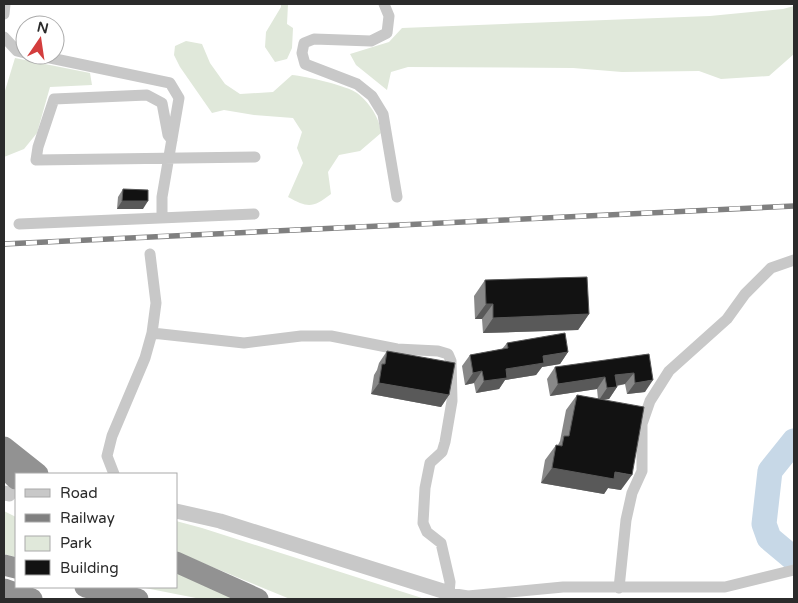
<svg xmlns="http://www.w3.org/2000/svg" width="798" height="603" font-family="'Varela Round',sans-serif">
<rect width="100%" height="100%" fill="#fff"/>
<!-- green -->
<path fill="#e0e8da" d="M281,4H288L287,24L293,28L292,48L287,59L275,62L265,47L266,32L281,7Z
M794,6V54L769,76L721,79L699,71L622,72L573,68L408,67L391,72L387,90L356,65L350,54L389,42L402,28L710,16L783,9Z
M186,41L202,44L210,63L225,84L240,94L273,92L292,75C305,76 348,86 357,93C369,102 380,118 381,133L360,151L339,155L328,172L331,194C313,208 308,208 288,197L303,163L297,148L302,132L293,118L254,115L224,110L212,113L180,67L174,55L175,46Z
M15,58L90,73L92,85L50,87L37,133L24,149L4,157V94Z
M4,511L16,517V557L4,554Z
M176,521L202,528L425,599H290L176,552Z
M176,567L247,599H201L140,587H176Z"/>
<g fill="none" stroke-linecap="round" stroke-linejoin="round">
<!-- river -->
<path stroke="#c7d8e7" stroke-width="25" d="M794,441L770,471L764,524L769,538L794,559"/>
<!-- minor -->
<path stroke="#c8c8c8" stroke-width="11" d="M384,4L389,16L387,33L371,41L314,39L304,43L302,53L305,64L357,84L372,96L383,114L397,197
M4,14L5,4
M4,37L17,51L25,53
M36,55L170,83L179,98L162,197V218
M172,140L168,135L162,103L147,95L54,99L38,147L36,160L255,157
M19,224L254,214
M152,333L244,343L301,336H331L397,349L438,351L448,354L451,361L452,401L445,442L442,452L430,463L425,488L423,523L427,532L441,543L450,582L449,593L468,596L563,587H725L794,570
M114,474L107,456L112,436L145,358L152,333L156,303L150,254
M619,588L626,520L632,493L642,471V424L650,401L669,371L727,319L745,294L771,268L794,260"/>
<!-- tertiary -->
<path stroke="#c8c8c8" stroke-width="15" d="M4,493L9,494
M176,511L220,521L449,593"/>
<!-- motorway -->
<path stroke="#929292" stroke-width="21" d="M4,447L38,474
M4,467L16,479
M176,562L258,599
M4,565L16,568
M85,587L138,599
M4,589L32,599"/>
<defs>
<path id="rail" d="M4,244L794,206"/>
</defs>
<!-- rail casing -->
<use href="#rail" stroke="#808080" stroke-width="5.5"/>
<!-- rail -->
<use href="#rail" stroke="#fff" stroke-width="4" stroke-dasharray="11" stroke-linecap="butt"/>
</g>
<!-- wall -->
<path fill="#888" d="M123,189L143,209H117L118,197Z
M485,280L589,314L578,330L483,333L482,319H475L474,296Z
M507,343L568,352L560,364L542,367L536,375L505,380L499,389L476,393L474,383L465,385L462,366L470,355L502,349Z
M387,351L449,395L441,407L371,394L374,375L377,370L379,363Z
M649,354L645,392L627,394L625,384L617,386V387L609,399L603,400L621,490L608,488L604,494L541,483L545,460L556,445H558L560,441L566,410L577,395L598,399L597,389L550,396L547,379L555,367Z"/>
<!-- shaded-wall -->
<path fill="#595959" d="M122,201H148L143,209H117Z
M486,304H493L482,319H475Z
M589,314L578,330L483,333L493,318Z
M568,352L560,364L542,367L536,375L505,380L499,389L476,393L484,381L506,369L543,356Z
M482,371L474,383L465,385L473,373Z
M634,373L625,384L607,387L615,375Z
M605,377L597,389L550,396L558,384Z
M653,380L645,392L627,394L635,383Z
M379,383L449,395L441,407L371,394Z
M617,387L609,399L599,400L607,388Z
M552,468L615,472L632,475L621,490L608,488L604,494L541,483Z"/>
<!-- building -->
<path fill="#121212" stroke="#595959" d="M123,189L148,190V201H122Z
M587,277L589,314L493,318V304H486L485,280Z
M565,333L568,352L543,356L544,363L506,369L507,378L484,381L482,371L473,373L470,355L508,348L507,343Z
M387,351L455,363L449,395L379,383L382,364H385Z
M649,354L653,380L635,383L634,373L615,375L617,387L607,388L605,377L558,384L555,367Z
M577,395L644,407L632,475L615,472L614,479L552,468L556,445L562,446L564,436H569Z"/>
<!-- border -->
<rect width="798" height="603" fill="none" stroke="#2b2b2b" stroke-width="10"/>
<!-- legend -->
<rect x="15" y="473" width="162" height="115" fill="#ffffff" stroke="#aaaaaa"/>
<rect x="25" y="489" width="25" height="8" fill="#c8c8c8" stroke="#aaaaaa"/>
<text x="60" y="498" font-size="15" fill="#2b2b2b">Road</text>
<rect x="25" y="514" width="25" height="8" fill="#808080" stroke="#aaaaaa"/>
<text x="60" y="523" font-size="15" fill="#2b2b2b">Railway</text>
<rect x="25" y="536" width="25" height="15" fill="#e0e8da" stroke="#aaaaaa"/>
<text x="60" y="548" font-size="15" fill="#2b2b2b">Park</text>
<rect x="25" y="560" width="25" height="15" fill="#121212" stroke="#aaaaaa"/>
<text x="60" y="573" font-size="15" fill="#2b2b2b">Building</text>
<!-- north arrow -->
<g transform="translate(40 40) rotate(13)"><circle r="24" fill="#ffffff" stroke="#aaaaaa"/>
<path d="M0-4L9 19L0 12L-9 19Z" fill="#d33d3d"/>
<text y="-8" font-size="14" font-weight="bold" text-anchor="middle" fill="#2b2b2b">N</text>
</g>
</svg>
